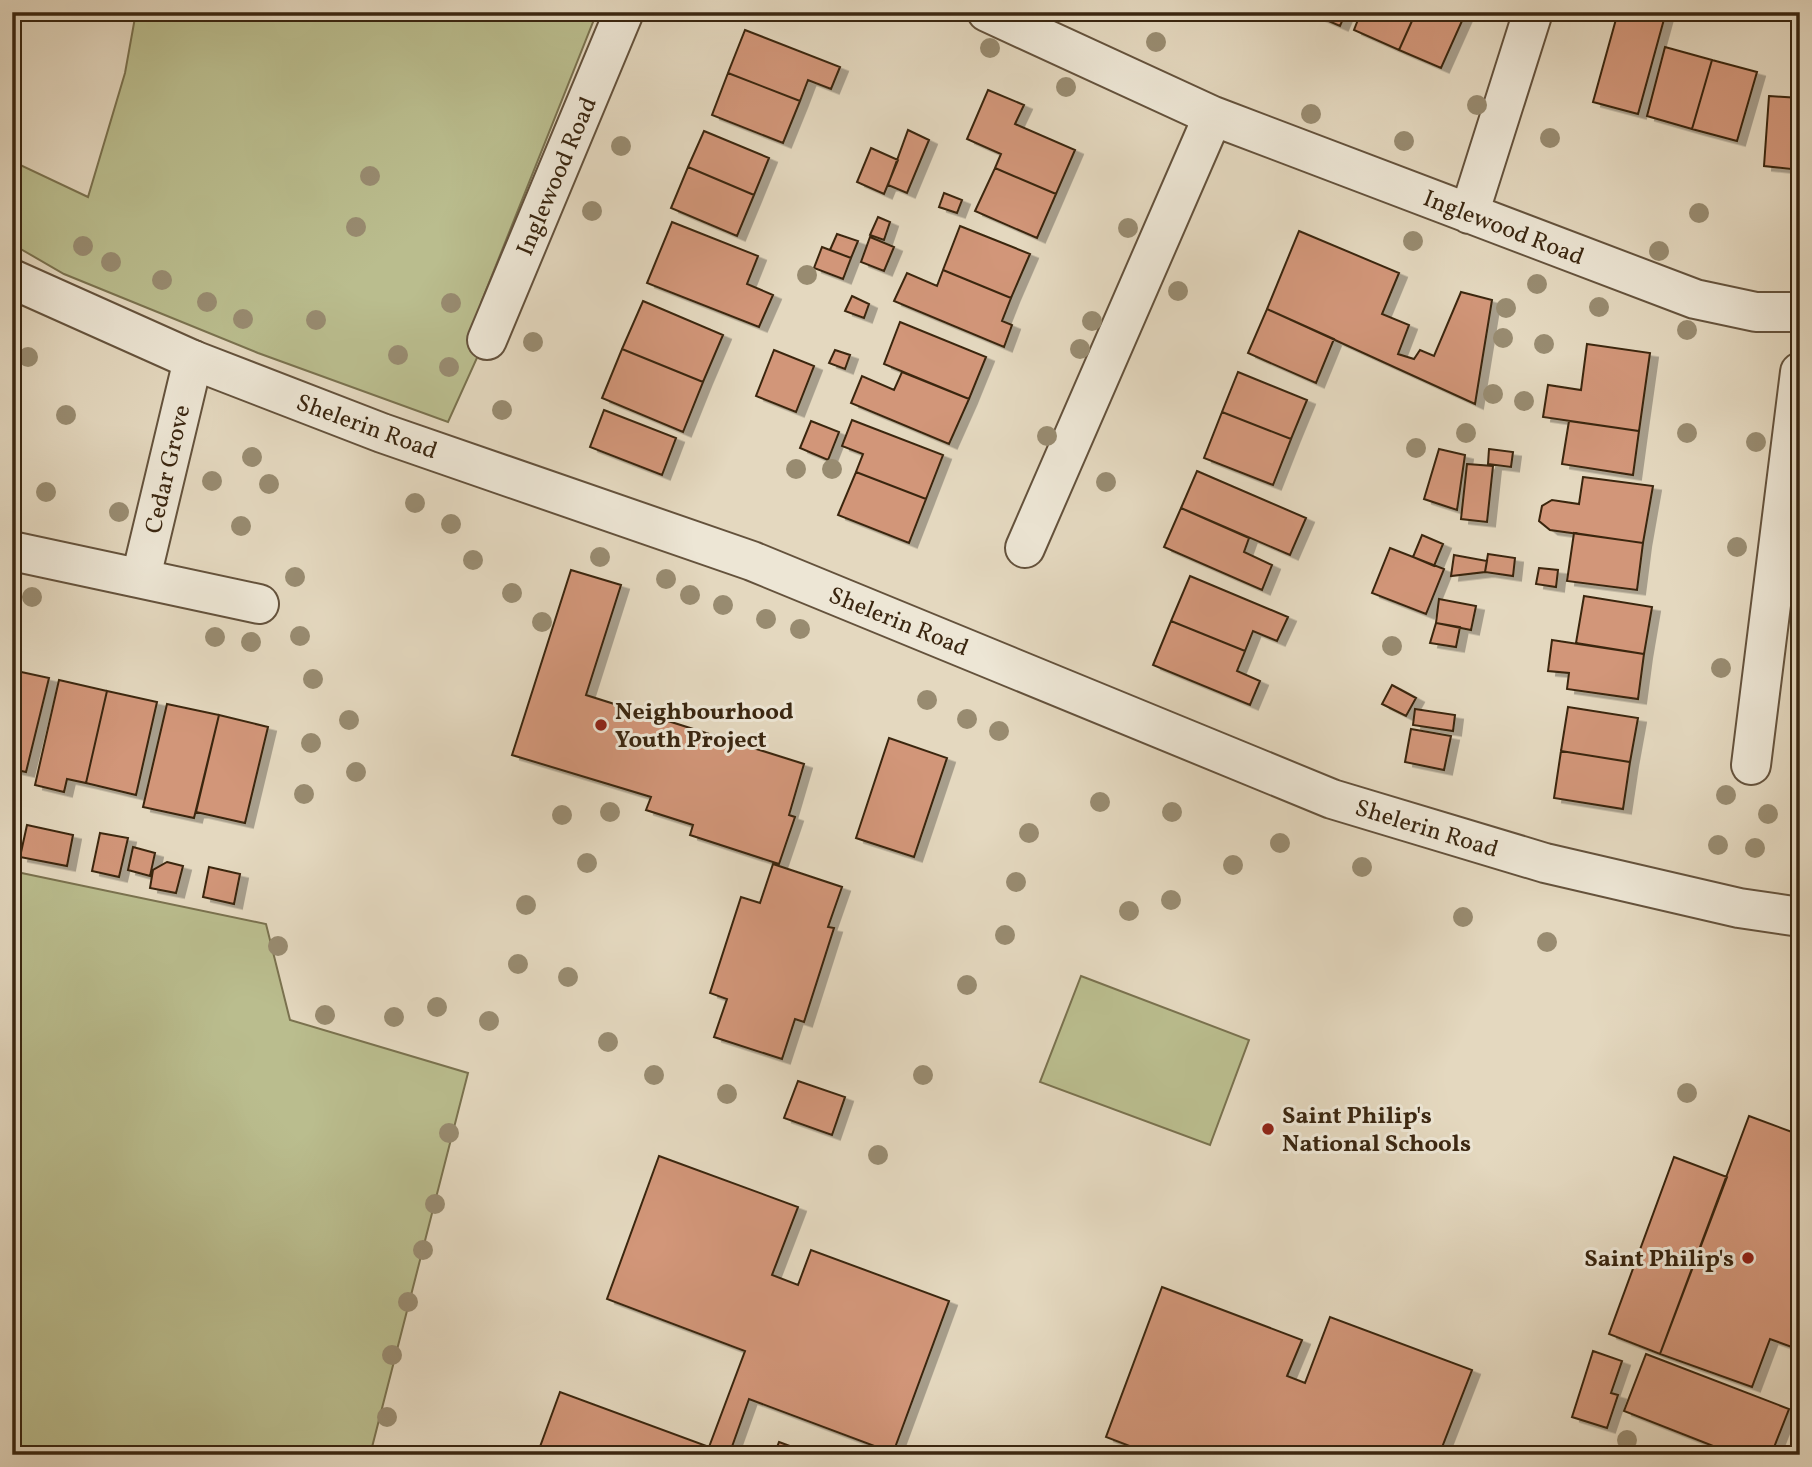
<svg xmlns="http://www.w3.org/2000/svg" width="1812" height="1467" font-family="Vollkorn,serif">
<defs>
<filter id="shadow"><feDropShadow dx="8" dy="4.5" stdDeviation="0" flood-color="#0004"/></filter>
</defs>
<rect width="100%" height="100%" fill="#e4d8bf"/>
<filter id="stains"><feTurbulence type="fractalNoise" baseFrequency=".00286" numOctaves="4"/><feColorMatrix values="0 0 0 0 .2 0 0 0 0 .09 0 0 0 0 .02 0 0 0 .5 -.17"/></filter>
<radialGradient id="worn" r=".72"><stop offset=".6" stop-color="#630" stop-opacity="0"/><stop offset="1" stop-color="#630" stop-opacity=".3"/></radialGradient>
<!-- green -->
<path fill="#babd8e" stroke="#7a724f" stroke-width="2" d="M136,12H597L481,303L490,317L481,349L448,422L258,353L64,274L12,244V161L88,197L125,73Z
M12,871L266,924L290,1020L468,1073L370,1455H12Z
M1081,976L1249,1040L1210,1145L1040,1082Z"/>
<!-- building -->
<path fill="#d29679" stroke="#3a2610" stroke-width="2" filter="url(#shadow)" d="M1308,12H1346L1340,26Z
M1361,12H1416L1399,50L1354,30Z
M1416,12H1466L1441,68L1399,50Z
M1618,12H1666L1638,114L1593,102Z
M745,30L840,67L831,89L808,80L800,101L728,73Z
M1665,47L1712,60L1692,129L1647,116Z
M1712,60L1757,72L1737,141L1692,129Z
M728,73L800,101L783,143L712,115Z
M988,90L1024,105L1015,124L1075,150L1056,194L995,168L1001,154L967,139Z
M1769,96L1800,98V170L1764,166Z
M908,130L929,140L907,193L888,185Z
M704,131L769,158L754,195L688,167Z
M871,148L898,160L884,194L857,182Z
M688,167L754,195L737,236L671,208Z
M995,168L1056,194L1037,238L975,211Z
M944,193L962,200L957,213L939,207Z
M878,217L890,222L884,240L870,235Z
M672,222L758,256L747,284L773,295L759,327L647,283Z
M960,226L1030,254L1011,298L943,270Z
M1299,231L1399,273L1382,314L1409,325L1398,354L1414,359L1420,350L1434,356L1461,292L1492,300L1475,404L1267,309Z
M837,234L858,241L851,258L830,250Z
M870,237L894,247L884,271L861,262Z
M822,247L851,258L843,279L814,268Z
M943,270L1011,298L1002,321L1012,325L1004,347L894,301L907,273L937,286Z
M852,296L869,304L864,318L845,311Z
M643,301L723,335L703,382L622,349Z
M1267,309L1334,339L1316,383L1248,353Z
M900,322L986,357L969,399L884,364Z
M1587,344L1650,353L1639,431L1543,417L1548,385L1581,390Z
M622,349L703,382L683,432L602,398Z
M774,350L814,366L796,412L756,396Z
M835,350L850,355L845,369L829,363Z
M902,372L969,399L949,444L851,403L862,376L894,390Z
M1238,372L1307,400L1291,439L1222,412Z
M604,410L676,438L662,475L590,447Z
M1222,412L1291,439L1273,485L1204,458Z
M852,420L943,455L926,499L856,472L863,454L842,446Z
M811,421L839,432L828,460L800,448Z
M1569,421L1639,431L1633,475L1562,464Z
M1439,449L1465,455L1457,510L1424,499Z
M1489,449L1513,452L1511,467L1488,464Z
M1467,464L1493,466L1487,522L1461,519Z
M1197,471L1306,518L1290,555L1181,508Z
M856,472L926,499L909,543L838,515Z
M1583,477L1653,486L1643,543L1550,530L1539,521L1542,506L1552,500L1579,504Z
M1181,508L1249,538L1244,552L1272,565L1262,590L1164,547Z
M1574,533L1643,543L1637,590L1567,581Z
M1422,535L1443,544L1434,566L1413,557Z
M1390,548L1444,569L1426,614L1372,593Z
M1488,554L1515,558L1513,576L1485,572Z
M1454,555L1487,561L1485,572L1451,576Z
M1539,568L1558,570L1556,587L1536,584Z
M571,570L621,585L586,695L804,764L789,815L795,817L779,864L690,835L693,825L646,810L651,797L512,755Z
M1190,576L1288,617L1277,641L1253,631L1245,651L1171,621Z
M1584,596L1652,607L1644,654L1576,643Z
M1439,599L1476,606L1471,630L1436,623Z
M1171,621L1245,651L1237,671L1260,681L1250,705L1153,665Z
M1436,623L1460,627L1456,647L1430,643Z
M1552,640L1644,654L1638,699L1567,689L1569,673L1548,671Z
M12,670L49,678L26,772L12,769Z
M59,680L107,691L86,783L67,779L64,792L35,785Z
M1392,685L1416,698L1406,716L1382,704Z
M107,691L157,702L136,795L86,783Z
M167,704L219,715L194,818L143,807Z
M1568,707L1638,718L1630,762L1561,751Z
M1415,709L1455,715L1453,731L1413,725Z
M219,715L268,727L245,823L196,812Z
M1411,729L1451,736L1444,770L1405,762Z
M889,738L947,758L914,857L856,838Z
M1561,751L1630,762L1623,809L1554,798Z
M27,825L73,835L67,866L20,857Z
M100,833L128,838L119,877L92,871Z
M133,847L155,853L150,876L128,870Z
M167,862L183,866L176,893L150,888L153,870Z
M773,864L842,887L828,927L834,928L804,1022L795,1019L782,1059L714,1037L727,999L710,993L741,897L760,903Z
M209,867L240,874L234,904L203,897Z
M798,1081L845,1097L832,1135L784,1118Z
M1749,1116L1800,1135V1350L1770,1339L1752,1387L1660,1354Z
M659,1156L798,1207L772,1275L798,1285L811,1250L949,1301L893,1453L749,1399L729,1455H537L560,1392L709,1447L745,1351L607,1299Z
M1674,1157L1727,1177L1660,1354L1609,1334Z
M1162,1287L1302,1340L1287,1376L1305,1383L1330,1317L1472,1370L1439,1455H1153L1106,1437Z
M1593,1351L1622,1361L1611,1393L1618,1395L1607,1428L1572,1417Z
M1646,1354L1789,1409L1771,1455H1736L1624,1411Z
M779,1442L814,1455H774Z"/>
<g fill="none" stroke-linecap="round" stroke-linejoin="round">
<defs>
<path id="minor" d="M987,12L1213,116L1695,299L1756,312H1800
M1469,214L1533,12
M487,340L624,12
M1025,548L1213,116
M12,551L259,604
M141,577L193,360
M1751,765L1800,372"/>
<path id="tertiary" d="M12,279L193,360L382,433L752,561L1332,799L1545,863L1739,908L1800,917"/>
</defs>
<!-- minor casing -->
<use href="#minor" stroke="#64523c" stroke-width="42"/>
<!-- tertiary casing -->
<use href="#tertiary" stroke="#64523c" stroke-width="42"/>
<!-- minor -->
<use href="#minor" stroke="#ede6d5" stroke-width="38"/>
<!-- tertiary -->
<use href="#tertiary" stroke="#ede6d5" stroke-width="38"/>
</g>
<!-- trees -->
<g fill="#988b70">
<circle cx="1156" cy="42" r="10"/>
<circle cx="990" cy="48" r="10"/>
<circle cx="1066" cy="87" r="10"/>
<circle cx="1477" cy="105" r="10"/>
<circle cx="1311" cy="114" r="10"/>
<circle cx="1550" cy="138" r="10"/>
<circle cx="1404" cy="141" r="10"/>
<circle cx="621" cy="146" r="10"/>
<circle cx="370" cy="176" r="10"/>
<circle cx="592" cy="211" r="10"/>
<circle cx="1699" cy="213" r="10"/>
<circle cx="356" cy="227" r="10"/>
<circle cx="1128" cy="228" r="10"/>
<circle cx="1413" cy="241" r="10"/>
<circle cx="83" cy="246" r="10"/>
<circle cx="1659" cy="251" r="10"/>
<circle cx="111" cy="262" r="10"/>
<circle cx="807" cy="275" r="10"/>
<circle cx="162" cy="280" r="10"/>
<circle cx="1537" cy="284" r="10"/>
<circle cx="1178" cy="291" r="10"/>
<circle cx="207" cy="302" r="10"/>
<circle cx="451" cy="303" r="10"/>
<circle cx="1599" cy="307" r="10"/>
<circle cx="1506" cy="308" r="10"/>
<circle cx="243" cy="319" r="10"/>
<circle cx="316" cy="320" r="10"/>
<circle cx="1092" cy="321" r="10"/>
<circle cx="1687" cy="330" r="10"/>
<circle cx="1503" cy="338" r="10"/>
<circle cx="533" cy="342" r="10"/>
<circle cx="1544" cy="344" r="10"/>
<circle cx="1080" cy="349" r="10"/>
<circle cx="398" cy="355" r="10"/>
<circle cx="28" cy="357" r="10"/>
<circle cx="449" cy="367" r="10"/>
<circle cx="1493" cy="394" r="10"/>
<circle cx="1524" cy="401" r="10"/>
<circle cx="502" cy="410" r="10"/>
<circle cx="66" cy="415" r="10"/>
<circle cx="1466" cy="433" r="10"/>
<circle cx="1687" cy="433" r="10"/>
<circle cx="1047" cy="436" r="10"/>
<circle cx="1756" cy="442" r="10"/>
<circle cx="1416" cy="448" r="10"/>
<circle cx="252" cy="457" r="10"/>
<circle cx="796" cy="469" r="10"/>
<circle cx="832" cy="469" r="10"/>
<circle cx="212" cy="481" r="10"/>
<circle cx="1106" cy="482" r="10"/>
<circle cx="269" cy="484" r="10"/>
<circle cx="46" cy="492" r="10"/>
<circle cx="415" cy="503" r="10"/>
<circle cx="119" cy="512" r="10"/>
<circle cx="451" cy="524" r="10"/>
<circle cx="241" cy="526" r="10"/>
<circle cx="1737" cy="547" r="10"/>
<circle cx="600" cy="557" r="10"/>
<circle cx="473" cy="560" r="10"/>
<circle cx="295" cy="577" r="10"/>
<circle cx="666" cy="579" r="10"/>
<circle cx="512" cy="593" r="10"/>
<circle cx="690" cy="595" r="10"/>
<circle cx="32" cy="597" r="10"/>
<circle cx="723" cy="605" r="10"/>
<circle cx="766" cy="619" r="10"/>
<circle cx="542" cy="622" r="10"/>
<circle cx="800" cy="629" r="10"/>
<circle cx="300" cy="636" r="10"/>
<circle cx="215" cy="637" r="10"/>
<circle cx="251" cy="642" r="10"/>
<circle cx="1392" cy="646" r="10"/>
<circle cx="1721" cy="668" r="10"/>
<circle cx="313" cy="679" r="10"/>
<circle cx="927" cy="700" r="10"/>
<circle cx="967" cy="719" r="10"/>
<circle cx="349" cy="720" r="10"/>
<circle cx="999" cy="731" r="10"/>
<circle cx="311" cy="743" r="10"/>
<circle cx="356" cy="772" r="10"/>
<circle cx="304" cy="794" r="10"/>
<circle cx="1726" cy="795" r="10"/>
<circle cx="1100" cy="802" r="10"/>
<circle cx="610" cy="812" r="10"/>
<circle cx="1172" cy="812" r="10"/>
<circle cx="1768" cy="814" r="10"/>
<circle cx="562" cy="815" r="10"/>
<circle cx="1029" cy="833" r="10"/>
<circle cx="1280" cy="843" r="10"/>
<circle cx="1718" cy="845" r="10"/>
<circle cx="1755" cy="848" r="10"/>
<circle cx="587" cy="863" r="10"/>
<circle cx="1233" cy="865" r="10"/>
<circle cx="1362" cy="867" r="10"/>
<circle cx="1016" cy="882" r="10"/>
<circle cx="1171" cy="900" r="10"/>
<circle cx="526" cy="905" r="10"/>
<circle cx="1129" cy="911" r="10"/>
<circle cx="1463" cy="917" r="10"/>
<circle cx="1005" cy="935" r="10"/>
<circle cx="1547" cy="942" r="10"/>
<circle cx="278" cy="946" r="10"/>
<circle cx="518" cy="964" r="10"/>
<circle cx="568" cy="977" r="10"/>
<circle cx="967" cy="985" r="10"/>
<circle cx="437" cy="1007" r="10"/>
<circle cx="325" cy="1015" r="10"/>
<circle cx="394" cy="1017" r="10"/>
<circle cx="489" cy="1021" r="10"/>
<circle cx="608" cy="1042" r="10"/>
<circle cx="654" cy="1075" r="10"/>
<circle cx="923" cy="1075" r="10"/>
<circle cx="1687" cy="1093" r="10"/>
<circle cx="727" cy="1094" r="10"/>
<circle cx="449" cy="1133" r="10"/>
<circle cx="878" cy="1155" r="10"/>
<circle cx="435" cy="1204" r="10"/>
<circle cx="423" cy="1250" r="10"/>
<circle cx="408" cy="1302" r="10"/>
<circle cx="392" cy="1355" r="10"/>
<circle cx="387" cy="1417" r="10"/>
<circle cx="1627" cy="1440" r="10"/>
</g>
<!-- markers -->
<g fill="#8f2418" stroke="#ede6d5" stroke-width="2.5">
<circle cx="601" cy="725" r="7"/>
<circle cx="1268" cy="1129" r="7"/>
<circle cx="1748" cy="1258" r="7"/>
</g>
<g text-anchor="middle" stroke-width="6" stroke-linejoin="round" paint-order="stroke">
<!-- street labels -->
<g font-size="24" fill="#3a2610" stroke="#ede6d5">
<text transform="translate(556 176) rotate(-67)" y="8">Inglewood Road</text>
<text transform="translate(1504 227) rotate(21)" y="8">Inglewood Road</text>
<text transform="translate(367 426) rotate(20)" y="8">Shelerin Road</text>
<text transform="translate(167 469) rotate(-77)" y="8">Cedar Grove</text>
<text transform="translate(899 621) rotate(22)" y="8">Shelerin Road</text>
<text transform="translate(1427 828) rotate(17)" y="8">Shelerin Road</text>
</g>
<!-- poi labels -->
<g font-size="24" font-weight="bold" fill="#3a2610" stroke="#ede6d5" text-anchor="start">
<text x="615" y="719">Neighbourhood<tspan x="615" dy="28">Youth Project</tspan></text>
<text x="1282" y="1123">Saint Philip's<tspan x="1282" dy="28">National Schools</tspan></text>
<text x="1734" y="1266" text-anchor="end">Saint Philip's</text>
</g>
</g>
<!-- margin -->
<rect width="1812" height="1467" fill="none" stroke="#e4d8bf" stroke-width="42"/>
<rect x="14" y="14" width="1784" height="1439" fill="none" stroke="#3a2610" stroke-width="3.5"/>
<rect x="21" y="21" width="1770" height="1425" fill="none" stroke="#3a2610" stroke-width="2"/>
<rect width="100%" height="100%" filter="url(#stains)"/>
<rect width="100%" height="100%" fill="url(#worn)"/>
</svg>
